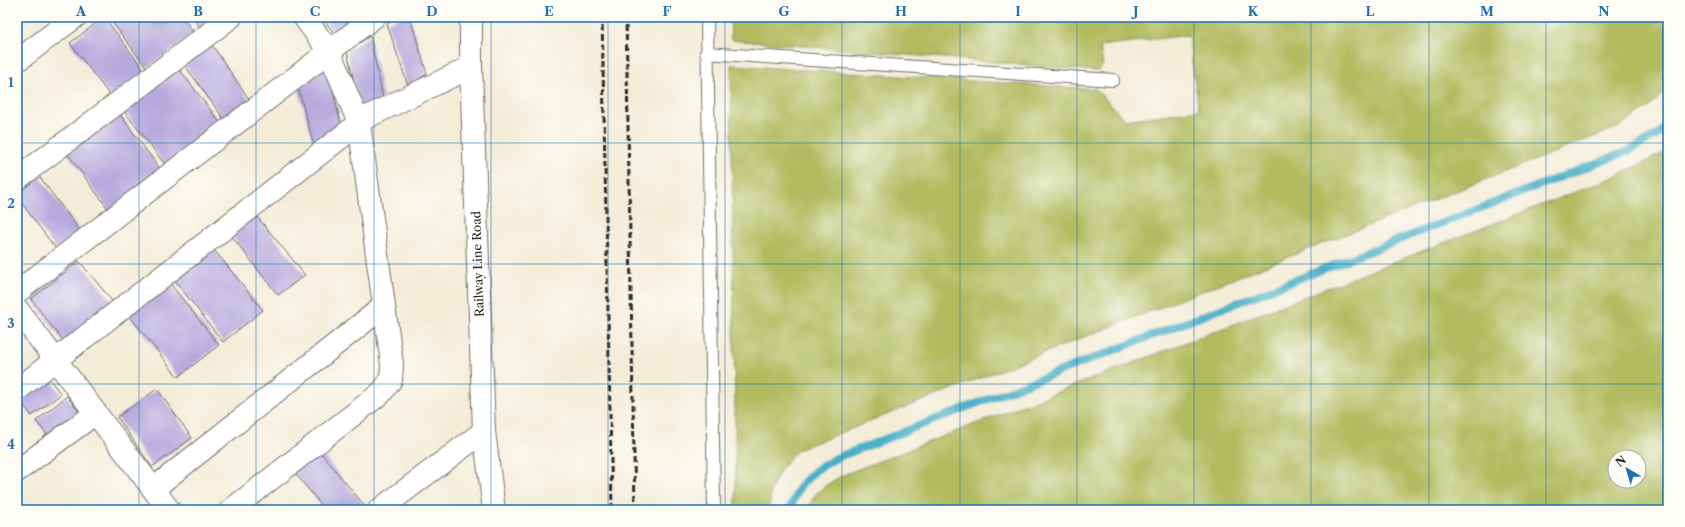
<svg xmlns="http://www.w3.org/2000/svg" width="1685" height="527" font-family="'Libre Caslon Text',serif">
<rect width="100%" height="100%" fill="#fdfcf7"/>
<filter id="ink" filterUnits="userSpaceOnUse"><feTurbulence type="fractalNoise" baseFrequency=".025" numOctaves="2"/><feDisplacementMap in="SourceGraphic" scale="8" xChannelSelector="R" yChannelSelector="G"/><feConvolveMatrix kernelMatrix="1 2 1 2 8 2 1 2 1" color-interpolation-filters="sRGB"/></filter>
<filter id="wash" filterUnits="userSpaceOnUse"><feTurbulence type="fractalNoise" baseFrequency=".012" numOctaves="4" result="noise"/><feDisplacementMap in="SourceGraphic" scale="16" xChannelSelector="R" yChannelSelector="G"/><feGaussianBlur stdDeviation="0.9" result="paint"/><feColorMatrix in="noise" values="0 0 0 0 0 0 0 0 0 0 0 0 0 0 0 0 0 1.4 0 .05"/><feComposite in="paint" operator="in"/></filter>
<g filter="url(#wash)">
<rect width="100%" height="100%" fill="#f3ecd7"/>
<!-- green -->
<path fill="#b0bc5e" stroke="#6e7444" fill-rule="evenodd" d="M730,17H1668V87L1651,106L1619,127L797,450L781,469L771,490L769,510H736L731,65L1096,89L1125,120L1199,110L1188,35L1100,46L1103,65L1098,71L731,40Z
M1668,149V510H807C815,490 826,485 843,475L1619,175L1663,153ZM1615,457H1639V481H1615Z"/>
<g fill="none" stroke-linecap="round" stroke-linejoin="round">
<!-- stream -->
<path stroke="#47aec6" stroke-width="8" d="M789,510L800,486L816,470L836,458L1628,151L1656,136L1668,125"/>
</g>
<g id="blocks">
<!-- building -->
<path fill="#b6aadd" d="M104,17L145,71L111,97L70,43Z
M108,17H182L194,33L147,68Z
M193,17H222L204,33Z
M322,17H368L339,40Z
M399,17H410L427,74L408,86L387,24Z
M370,36L383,98L361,113L347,51Z
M208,39L253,105L229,126L181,60Z
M176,65L225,129L170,171L121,107Z
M327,66L343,133L315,150L297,84Z
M116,109L163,173L112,214L64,149Z
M17,149L31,167L17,177Z
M33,168L80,231L56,249L17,197V180Z
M255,214L305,275L278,295L230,234Z
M211,246L263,310L223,342L172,277Z
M79,261L118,308L68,347L31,299Z
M168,281L219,345L178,377L127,313Z
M46,375L61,394L32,416L18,398Z
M157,389L192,438L152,467L117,417Z
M67,396L83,417L52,441L36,421Z
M317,448L368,510H325L291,468Z"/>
</g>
</g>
<g filter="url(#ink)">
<use href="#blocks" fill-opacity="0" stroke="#716f67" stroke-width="1"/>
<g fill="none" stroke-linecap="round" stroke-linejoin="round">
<defs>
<path id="service" d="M707,17L714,510
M706,53L1113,80"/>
<path id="minor" d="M17,61L75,17
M17,179L231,17
M17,292L374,17
M17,309L169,510
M17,390L367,117L471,67
M17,471L96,413
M153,489L384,306
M231,510L381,393L391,380L392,364L359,123L329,51L304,17
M379,510L484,431"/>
<path id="tertiary" d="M471,17V67L484,431L494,510"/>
</defs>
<!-- service casing -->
<use href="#service" stroke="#716f67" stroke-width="14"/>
<!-- minor casing -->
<use href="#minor" stroke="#716f67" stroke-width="24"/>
<!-- tertiary casing -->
<use href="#tertiary" stroke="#716f67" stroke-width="24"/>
<!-- service -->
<use href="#service" stroke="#fff" stroke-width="12"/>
<!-- minor -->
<use href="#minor" stroke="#fff" stroke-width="22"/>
<!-- tertiary -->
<use href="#tertiary" stroke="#fff" stroke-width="22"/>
<!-- rail -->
<path stroke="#2b2b2b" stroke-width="3" stroke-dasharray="6 3" stroke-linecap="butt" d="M602,17L612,510
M626,17L635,510"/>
</g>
</g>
<!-- grid -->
<path fill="none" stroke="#1f6fb2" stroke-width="1" stroke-opacity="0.55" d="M139,17V510M256,17V510M374,17V510M491,17V510M608,17V510M725,17V510M842,17V510M960,17V510M1077,17V510M1194,17V510M1311,17V510M1429,17V510M1546,17V510M17,143H1668M17,264H1668M17,384H1668"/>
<g text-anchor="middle" stroke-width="3" stroke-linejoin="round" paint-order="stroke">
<!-- street labels -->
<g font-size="12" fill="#2b2b2b" stroke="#fdfcf7">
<text transform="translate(478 264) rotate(-92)" y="4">Railway Line Road</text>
</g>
</g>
<!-- margin -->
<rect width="1685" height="527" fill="none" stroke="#fdfcf7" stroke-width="44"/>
<!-- north arrow -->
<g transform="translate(1627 469) rotate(322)"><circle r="19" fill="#fdfcf7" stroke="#a9a8a5"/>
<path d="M0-3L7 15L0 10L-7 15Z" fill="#1f6fb2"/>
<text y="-6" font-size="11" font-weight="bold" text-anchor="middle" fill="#2b2b2b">N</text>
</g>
<rect x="22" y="22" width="1641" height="483" fill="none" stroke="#1f6fb2" stroke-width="1.5"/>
<g font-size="13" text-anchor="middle" font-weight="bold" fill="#1f6fb2">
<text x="81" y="16">A</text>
<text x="198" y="16">B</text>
<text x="315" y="16">C</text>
<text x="432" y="16">D</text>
<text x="549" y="16">E</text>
<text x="667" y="16">F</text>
<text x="784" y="16">G</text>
<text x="901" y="16">H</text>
<text x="1018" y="16">I</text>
<text x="1136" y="16">J</text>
<text x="1253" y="16">K</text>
<text x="1370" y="16">L</text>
<text x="1487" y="16">M</text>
<text x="1604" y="16">N</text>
<text x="11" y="87">1</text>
<text x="11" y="208">2</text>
<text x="11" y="328">3</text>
<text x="11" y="449">4</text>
</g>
</svg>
